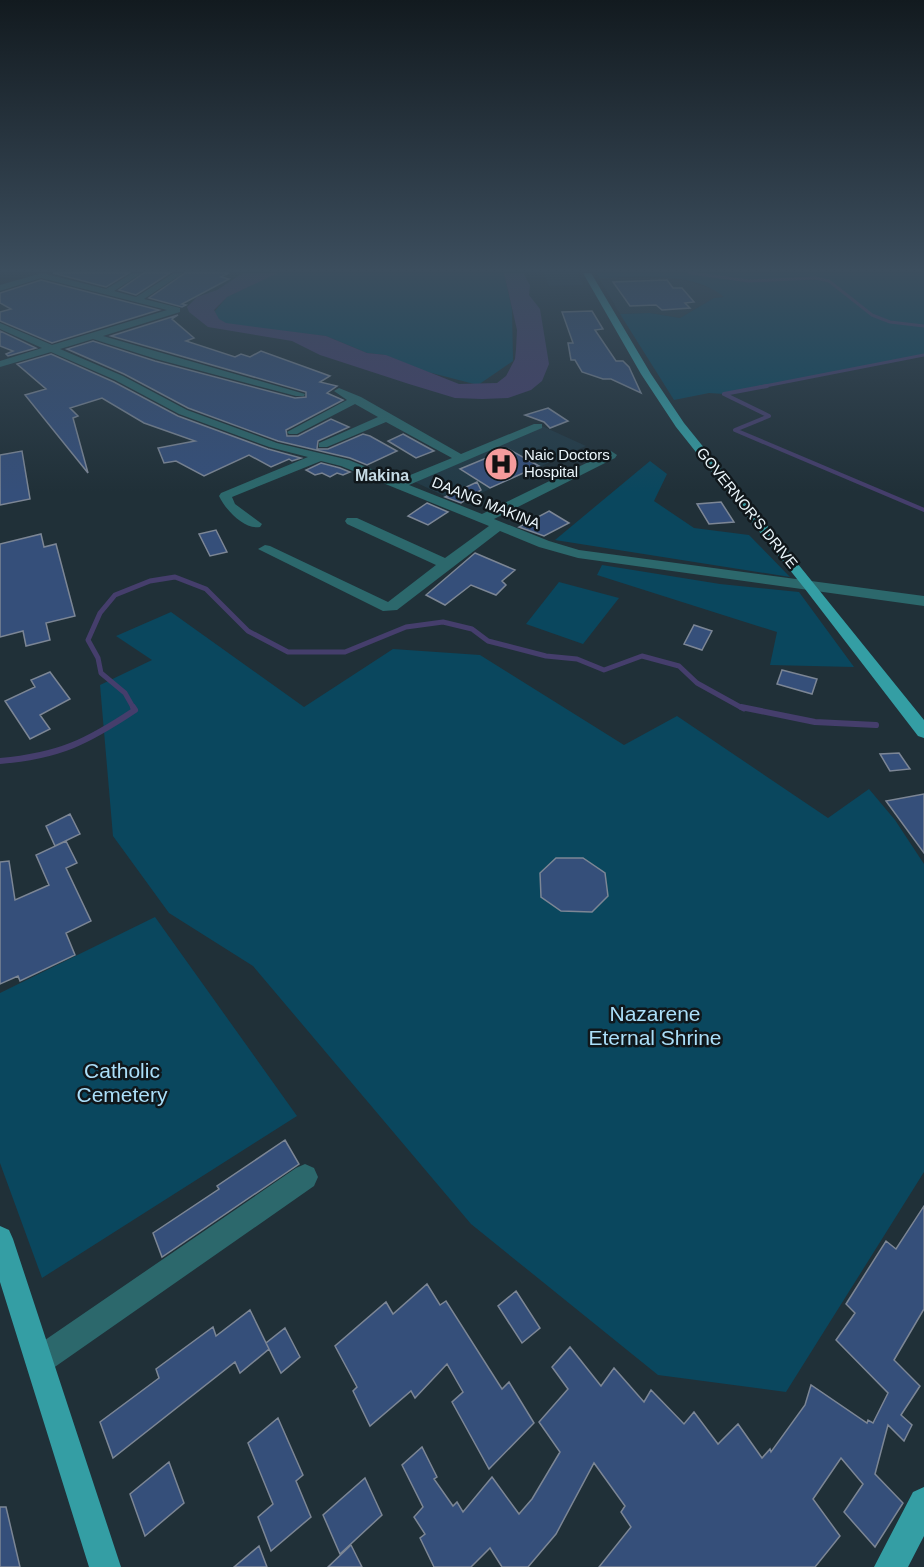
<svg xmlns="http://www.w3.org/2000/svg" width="924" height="1567" font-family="Arial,sans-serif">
<rect width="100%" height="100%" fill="#203038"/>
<!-- built -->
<path fill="#223a46" d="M543,273H577L583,285L549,286Z
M669,276L717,290L725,297L714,298L680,318L650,313L620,314L599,278Z
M542,426L586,446L459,503L415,482Z"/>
<!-- green -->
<path fill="#0a475e" d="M277,273H504L512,310L513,361L478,385L424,371L385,355L367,353L326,336L218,324L215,311L227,297Z
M596,273H924V355L724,394L709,393L674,400L620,314L650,313L680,318L714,298L724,297C695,271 635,277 599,278Z
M650,461L667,474L654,501L694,528L749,535L790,577L555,540Z
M602,565L720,584L799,592L854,667L770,665L777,632L597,575Z
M559,582L619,598L583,644L526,624Z
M171,612L304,707L393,649L480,655L624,745L677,716L828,818L869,789L895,820L924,864V1172L786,1392L658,1375L471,1224L253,966L169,913L113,836L100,685L152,660L116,636Z
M155,917L297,1116L42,1278L0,1163V993Z"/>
<!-- water -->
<path fill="#453e6c" d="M243,273H278L227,297L214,310L219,319L226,323L326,336L367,353L386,355L459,384L497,383L506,376L515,359L516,349L517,330L504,273H523L530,285L529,295L540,309L549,364L542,381L531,390L508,398L482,399L455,398L409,384L320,355L292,341L208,327L189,312L187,307L197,297L217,290Z"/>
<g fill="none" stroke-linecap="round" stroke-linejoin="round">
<!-- stream-far3 -->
<path stroke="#453e6c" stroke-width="3" d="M690,273L749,281L815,278L829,281L872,315L890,322L924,326
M760,387L924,355"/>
<!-- stream-far2 -->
<path stroke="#453e6c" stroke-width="4" d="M724,394L769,416L735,430L924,510
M724,394L767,386"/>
<!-- stream-far1 -->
<path stroke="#453e6c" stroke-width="5" d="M134,709L125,693L101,673L98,658L88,640L100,613L115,595L150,581L175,577L206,589L248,631L288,652H345L406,627L443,622L472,629L488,641L546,656L577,659L604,670L642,656L679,666L697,683L744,709"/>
<!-- stream -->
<path stroke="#453e6c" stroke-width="6" d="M741,707L815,722L876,725
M0,761C59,756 87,742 135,710L133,707"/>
</g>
<!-- building -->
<path fill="#354f7a" stroke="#7c8695" stroke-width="1.5" d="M53,273H129L106,287Z
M144,273H170L136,295L119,290Z
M185,273H229L221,277L229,279L182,304L186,305L182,307L149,298Z
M41,280L159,310L52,343L0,321V312L11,309L0,303V293Z
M667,280L673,288H682L694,302L685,303L690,308L662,310L656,305L630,306L613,282Z
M592,311L603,329L595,330L616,361H623L629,367L641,393L611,379H603L582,372L575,360H571L568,343H573L562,312Z
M178,315L172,319L194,338L186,341L235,357L241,354L250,357L261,351L330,376L320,382L337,386L327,393L343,400L286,430L287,436H298L331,419L349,427L318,441L317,449H328L363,434L370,436L397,451L367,465L350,458L278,441L188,408L124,374L67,349L93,341L155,361L295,398L306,397V392L111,336Z
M0,331L36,348L8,356L6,354L13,351L0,346Z
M51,354L114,382L178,416L268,449L301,458L292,461L289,459L271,467L249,455L204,476L176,461L164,463L158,448L195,441L144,423L102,398L70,408L78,416L73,418L88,473L25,395L46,389L17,364Z
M548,408L568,421L550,428L544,422L525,415Z
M403,434L434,451L416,458L388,441Z
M508,449L539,466L490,488L460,469Z
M22,451L30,499L0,505V455Z
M321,463L340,468L350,472L343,475L337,473L330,477L322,473L315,475L306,470Z
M477,482L481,490L461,503L445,497Z
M721,502L734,522L709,524L697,504Z
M427,503L448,512L428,525L408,516Z
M549,511L569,523L544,536L519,527Z
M216,530L227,552L210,556L199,534Z
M41,534L44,547L56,544L75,616L46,623L50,640L26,646L23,631L0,637V544Z
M475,553L515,570L502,581L506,585L496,595L471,585L445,605L426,595Z
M694,625L712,631L702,650L684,644Z
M782,670L817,679L812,694L777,684Z
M50,672L70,699L40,715L50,729L30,739L5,701L35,687L31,680Z
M899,753L910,769L890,771L880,754Z
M924,794V853L886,801Z
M70,814L80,834L55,846L46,826Z
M66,841L77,863L66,868L91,921L66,933L75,955L20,981L18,976L0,984V862L9,861L15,900L49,885L36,855Z
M556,858H583L605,873L608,896L592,912L561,911L541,897L540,873Z
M285,1140L299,1164L162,1257L153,1233L219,1189L217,1186Z
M924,1206V1309L894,1360L920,1386L901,1415L912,1425L904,1441L888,1425L875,1474L903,1503L875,1547L844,1512L863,1484L841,1458L813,1499L840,1536L815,1567H599L631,1527L621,1512L625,1506L594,1463L556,1534L528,1567H502L490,1548L471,1567H434L420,1538L425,1534L414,1517L423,1507L402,1465L422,1447L437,1477L434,1479L453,1506L457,1502L463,1512L492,1477L519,1514L532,1499L560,1452L539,1422L568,1389L552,1367L570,1347L601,1386L614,1368L644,1402L651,1390L684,1424L694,1412L718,1444L738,1424L762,1458L770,1449L771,1452L805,1405L811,1385L867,1423L868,1420L873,1423L888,1393L836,1340L855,1313L846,1304L886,1241L896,1249Z
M427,1284L440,1305L446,1301L502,1389L509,1382L534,1423L489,1469L452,1402L463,1392L447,1364L415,1398L411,1391L370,1426L353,1391L357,1387L335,1346L386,1302L393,1314Z
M516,1291L540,1328L522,1343L498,1306Z
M250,1310L269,1349L240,1373L235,1362L113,1458L100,1422L159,1378L156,1369L213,1327L216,1336Z
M285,1328L300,1357L281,1373L266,1343Z
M278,1418L303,1475L296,1481L311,1517L271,1551L258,1517L273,1504L248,1443Z
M169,1462L184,1503L145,1536L130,1494Z
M365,1478L382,1515L340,1554L323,1515Z
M0,1507H6L20,1567H0Z
M351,1545L362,1567H328Z
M259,1546L267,1567H234Z"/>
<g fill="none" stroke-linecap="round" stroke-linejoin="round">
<!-- minor -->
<path fill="#2c686c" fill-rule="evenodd" d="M42,273L106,289L133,273H142L114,291L136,297L174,273H183L144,299L180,308V312L103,336L305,394L304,396H296L156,359L93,339L60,349L123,376L187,410L277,443L349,460L398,480L452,458L386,422L327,447H319V443L378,417L355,404L297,434H289L287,432L347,400L334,391L339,388L361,397L461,454L534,424H542V428L409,485L482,514L611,451L617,455L615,458L494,519L549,541L579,550L924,596V606L578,558L539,547L500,531L397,610L383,611L258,549L265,545L270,546L388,602L436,565L347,524L345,521L347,518H357L445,558L489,526L341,466L321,461L232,497L235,504L262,524L260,527C244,530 225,509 219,496L221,493L308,457L269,447L179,414L115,380L51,352L0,367V361L42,348L0,329V323L52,345L167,310L41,278L0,291V285Z
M305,1164L314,1168L318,1177L314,1186L49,1371L39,1375L29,1371L25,1361L29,1351L296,1168Z"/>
<!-- major -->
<path fill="#349ea4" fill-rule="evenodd" d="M583,273H591L651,374L684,423L924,720V738L918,736L805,589L676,427L641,374Z
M0,1226L9,1230L13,1239L121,1567H89L0,1282Z
M924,1487V1536L908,1567H874L913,1492Z"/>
</g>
<!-- sky -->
<linearGradient id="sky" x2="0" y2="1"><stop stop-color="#121a1f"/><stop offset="0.55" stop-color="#3c4e5e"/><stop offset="1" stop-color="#3c4e5e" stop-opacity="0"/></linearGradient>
<rect width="924" height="492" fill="url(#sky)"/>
<!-- icons -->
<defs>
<symbol id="hospital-disc" viewBox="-11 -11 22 22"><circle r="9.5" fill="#f59b9c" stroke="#10171b"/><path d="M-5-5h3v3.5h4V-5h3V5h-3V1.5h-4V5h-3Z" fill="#111"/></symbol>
</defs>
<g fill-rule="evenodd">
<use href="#hospital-disc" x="482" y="445" width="38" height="38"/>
</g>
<g text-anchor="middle" stroke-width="5" stroke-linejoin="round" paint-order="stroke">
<!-- far-poi labels -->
<g font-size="15" fill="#ebf6fb" stroke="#10171b" text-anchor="start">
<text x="524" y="460">Naic Doctors<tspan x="524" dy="17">Hospital</tspan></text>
</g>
<!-- far-street labels -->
<g font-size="15" fill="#ebf6fb" stroke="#10171b">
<text transform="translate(486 503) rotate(22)" y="5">DAANG MAKINA</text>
<text transform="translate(747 508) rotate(51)" y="5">GOVERNOR'S DRIVE</text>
</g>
<!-- far-neighbourhood labels -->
<g font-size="16" font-weight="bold" fill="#c5dae4" stroke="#10171b">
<text x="382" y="481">Makina</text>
</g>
<!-- near-park labels -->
<g font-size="21" fill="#abdff9" stroke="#10171b">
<text x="655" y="1021">Nazarene<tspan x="655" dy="24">Eternal Shrine</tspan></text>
<text x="122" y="1078">Catholic<tspan x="122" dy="24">Cemetery</tspan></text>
</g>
</g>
</svg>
